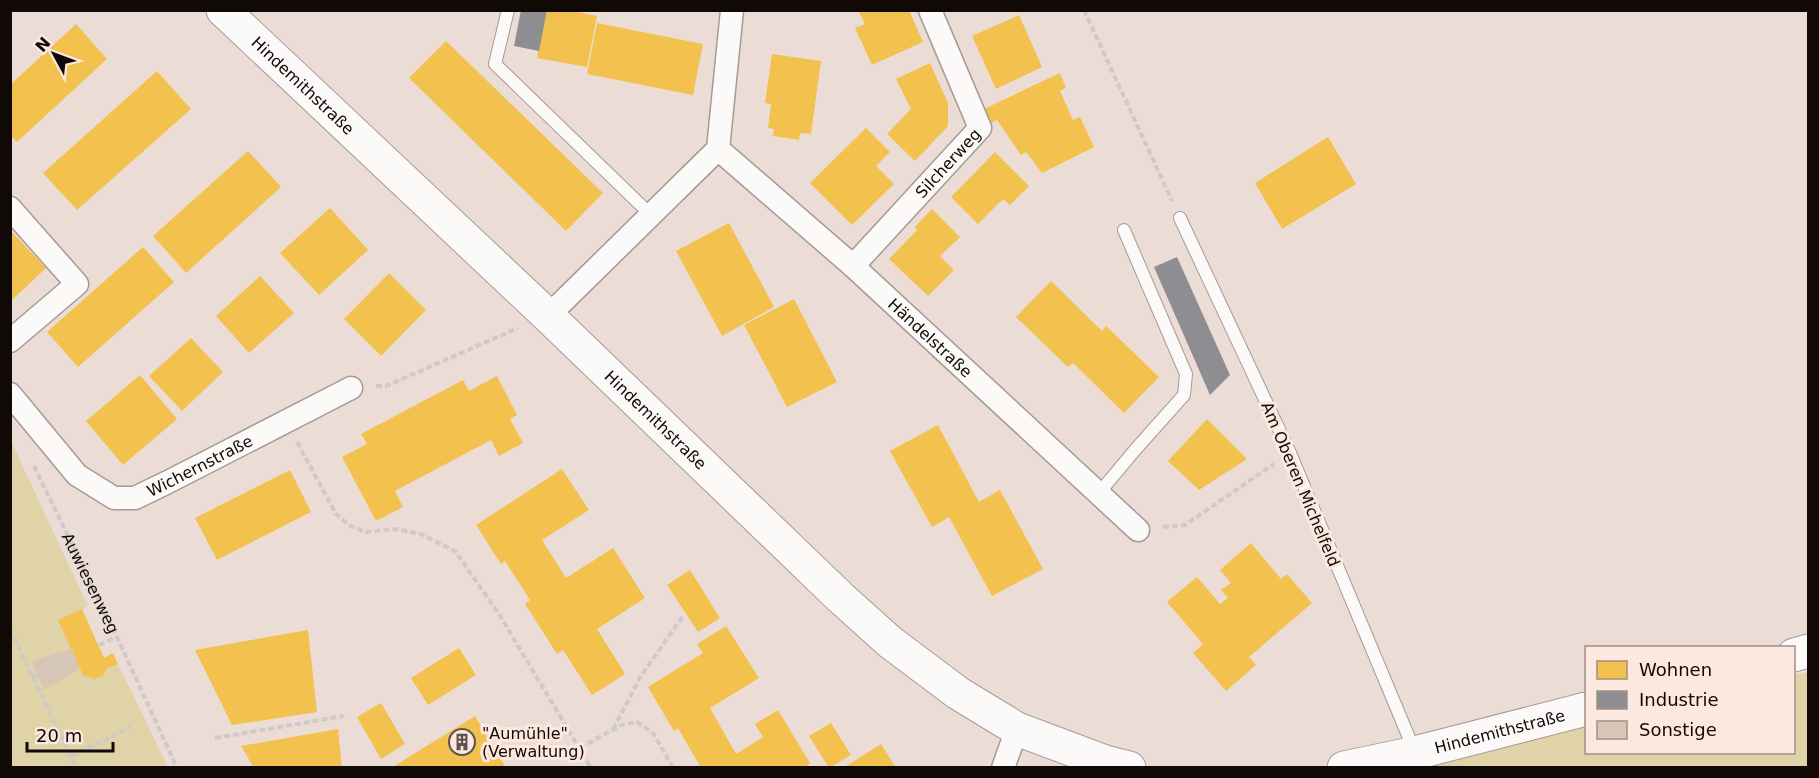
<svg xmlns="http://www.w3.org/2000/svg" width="1819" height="778" font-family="'DejaVu Sans',sans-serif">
<rect width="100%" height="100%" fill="#ebddd6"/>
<!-- green -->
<path fill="#e1d3a8" d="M10,439L88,606L82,610L106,662L107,669L118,664L168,767H11Z
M1808,672V767L1409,768L1586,725V752H1794V675Z"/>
<!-- homes -->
<path fill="#f2c14e" d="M547,10H568L597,16L587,67L537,58Z
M858,10H909L923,42L872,65L855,28L865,24Z
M1019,15L1042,67L996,89L972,36Z
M597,23L703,44L693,95L587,74Z
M76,24L107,59L17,142L10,135V85Z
M446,41L603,193L566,231L409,78Z
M772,54L821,61L811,134L800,133L799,140L773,136L774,129L768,128L771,104L765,103Z
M930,63L948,103V126L915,161L887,134L911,109L896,79Z
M157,71L191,109L77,210L43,173Z
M1060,73L1066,88L1060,91L1073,120L1080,117L1094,147L1042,173L1026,152L1021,155L997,120L991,123L984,109Z
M866,128L890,152L876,166L894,184L852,225L810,183Z
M1328,137L1356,184L1282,229L1255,183Z
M248,151L281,187L186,273L153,236Z
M995,152L1029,186L1010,205L1003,199L978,224L951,197Z
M330,208L368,250L319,295L280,253Z
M932,209L960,237L940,256L954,270L928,296L889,259L917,230L915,227Z
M729,223L774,307L722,336L676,251Z
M10,230L46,268L10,302Z
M143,247L174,282L78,367L47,332Z
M389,273L426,310L381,356L344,319Z
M260,276L294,313L249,353L216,316Z
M1051,281L1102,331L1106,326L1159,377L1124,413L1073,363L1068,367L1016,317Z
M794,299L837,382L787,407L744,325Z
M191,338L223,372L182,411L149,376Z
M140,375L177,419L123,465L86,421Z
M497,376L517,415L510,419L523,443L499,456L491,440L395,491L403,507L376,521L342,457L367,444L361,434L463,380L469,391Z
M1207,419L1247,459L1199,490L1168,461Z
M938,425L979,502L1000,490L1043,569L992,596L949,517L932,527L890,451Z
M562,469L589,510L542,540L566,578L613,548L645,598L597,629L625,674L592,695L563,650L557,654L525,604L530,600L505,561L501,564L476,525Z
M290,470L311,512L217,560L195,518Z
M1251,543L1281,579L1287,574L1312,603L1249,657L1256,665L1226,691L1193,653L1203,644L1167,602L1197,577L1220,604L1228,598L1221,590L1231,583L1220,570Z
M690,570L720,618L698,632L667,585Z
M82,609L104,658L113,653L118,664L106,669L103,676L95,679L83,675L58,620Z
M726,626L759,678L710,708L736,754L763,737L755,724L778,710L810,763L804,768H701L678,728L674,731L648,687L703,653L697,644Z
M308,630L317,712L232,725L195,650Z
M459,648L476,675L428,705L411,678Z
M381,703L405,744L381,759L357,717Z
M475,716L506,768H391Z
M831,723L851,755L829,768L809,736Z
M338,729L342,768H254L241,746Z
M881,744L896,768H843Z"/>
<!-- industry -->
<path fill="#8d8d92" d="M521,10H547L539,51L514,46Z
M1177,257L1230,375L1210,395L1154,267Z"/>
<!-- building -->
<path fill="#d7c6b6" d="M71,649L80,668L44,690L32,661Z"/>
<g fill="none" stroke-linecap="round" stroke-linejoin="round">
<defs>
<path id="lane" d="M508,10L495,64L651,215
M1180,218L1290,453L1415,752
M1099,493L1135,450L1184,395L1186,374L1124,230"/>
<g id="street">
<path id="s2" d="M718,149L853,266L1138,530"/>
<path d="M10,208L77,284L10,341"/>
<path id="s3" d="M853,266L980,128L930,10"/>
<path d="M548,316L718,149L732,10"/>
<path id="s4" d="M10,394L77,475L114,498H135L168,482L351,388"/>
<path d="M1003,768L1017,729"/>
</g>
<g id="secondary">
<path id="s5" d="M223,10L548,316L840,597L890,642L958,693L1017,729L1105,762L1129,768"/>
<path d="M1794,655L1808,651"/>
<path id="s6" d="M1344,768L1415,753L1586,709"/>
</g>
</defs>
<!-- lane casing -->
<use href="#lane" stroke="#a59a95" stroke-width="14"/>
<!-- street casing -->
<use href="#street" stroke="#a59a95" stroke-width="25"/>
<!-- secondary casing -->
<use href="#secondary" stroke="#a59a95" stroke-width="35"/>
<!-- path -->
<g stroke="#cecac8" stroke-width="4" stroke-dasharray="6 3" stroke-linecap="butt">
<path d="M1084,10L1172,201"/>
<path d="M376,386H386L518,328"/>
<path d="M297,442L336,514L350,526L366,532L396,529L421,534L455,551L499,614L591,768"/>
<path id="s1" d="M34,466L117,637L177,768"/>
<path d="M1163,527L1185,525L1274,464"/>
<path d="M10,629L76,768"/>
<path d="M99,645L117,637"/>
<path d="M32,677L75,657"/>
<path d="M613,729L641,676L683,616"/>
<path d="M215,738L344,716"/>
<path d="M580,748L621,725L637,722L653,733L673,768"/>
<path d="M71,756L131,727"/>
</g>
<!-- lane -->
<use href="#lane" stroke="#fcfaf9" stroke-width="12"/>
<!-- street -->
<use href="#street" stroke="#fcfaf9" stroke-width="22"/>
<!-- secondary -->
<use href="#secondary" stroke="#fcfaf9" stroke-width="33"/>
</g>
<!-- icons -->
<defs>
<symbol id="building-ring" viewBox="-11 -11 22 22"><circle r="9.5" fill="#fde8df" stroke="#5d534f" stroke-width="1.5"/><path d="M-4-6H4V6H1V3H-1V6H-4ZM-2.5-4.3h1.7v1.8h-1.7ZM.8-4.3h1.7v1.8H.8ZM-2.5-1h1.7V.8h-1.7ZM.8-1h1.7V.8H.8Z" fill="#5d534f"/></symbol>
</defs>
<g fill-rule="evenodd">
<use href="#building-ring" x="447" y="727" width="30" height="30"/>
</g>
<g text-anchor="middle" stroke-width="6" stroke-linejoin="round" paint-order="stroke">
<!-- street labels -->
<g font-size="16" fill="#110906" stroke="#fde8df">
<text dy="6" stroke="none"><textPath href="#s5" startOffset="110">Hindemithstraße</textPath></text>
<text dy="6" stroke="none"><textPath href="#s3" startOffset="140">Silcherweg</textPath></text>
<text dy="6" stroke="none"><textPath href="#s2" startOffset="284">Händelstraße</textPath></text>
<text dy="6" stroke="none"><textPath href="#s5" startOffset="596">Hindemithstraße</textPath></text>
<text dy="6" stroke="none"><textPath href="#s4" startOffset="242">Wichernstraße</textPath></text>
<text transform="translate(1301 484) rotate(67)" y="6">Am Oberen Michelfeld</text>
<text dy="6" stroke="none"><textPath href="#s1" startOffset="130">Auwiesenweg</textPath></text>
<text dy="6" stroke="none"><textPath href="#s6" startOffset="160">Hindemithstraße</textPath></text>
</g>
<!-- poi labels -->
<g font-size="16" fill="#110906" stroke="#fde8df" text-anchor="start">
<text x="482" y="739">"Aumühle"<tspan x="482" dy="18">(Verwaltung)</tspan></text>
</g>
</g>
<!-- border -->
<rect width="1819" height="778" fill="none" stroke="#110906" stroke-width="24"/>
<!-- legend -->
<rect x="1585" y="646" width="210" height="108" fill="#fde8df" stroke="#9f8f88" stroke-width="1.5"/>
<rect x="1597" y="661" width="30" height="18" fill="#f2c14e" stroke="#9f8f88" stroke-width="1.5"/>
<text x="1639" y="676" font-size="18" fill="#110906">Wohnen</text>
<rect x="1597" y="691" width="30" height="18" fill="#8d8d92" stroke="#9f8f88" stroke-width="1.5"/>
<text x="1639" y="706" font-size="18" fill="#110906">Industrie</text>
<rect x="1597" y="721" width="30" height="18" fill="#d7c6b6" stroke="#9f8f88" stroke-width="1.5"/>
<text x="1639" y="736" font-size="18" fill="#110906">Sonstige</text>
<!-- north arrow -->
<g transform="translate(54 54) rotate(311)" stroke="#fde8df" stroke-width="4.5" paint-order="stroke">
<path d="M0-4.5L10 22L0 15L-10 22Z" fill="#110906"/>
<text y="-9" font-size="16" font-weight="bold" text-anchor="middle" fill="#110906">N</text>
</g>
<!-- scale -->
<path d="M27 742v9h86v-9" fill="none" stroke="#110906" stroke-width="3"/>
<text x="36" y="742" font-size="18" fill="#110906" stroke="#fde8df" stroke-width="4.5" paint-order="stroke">20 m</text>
</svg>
